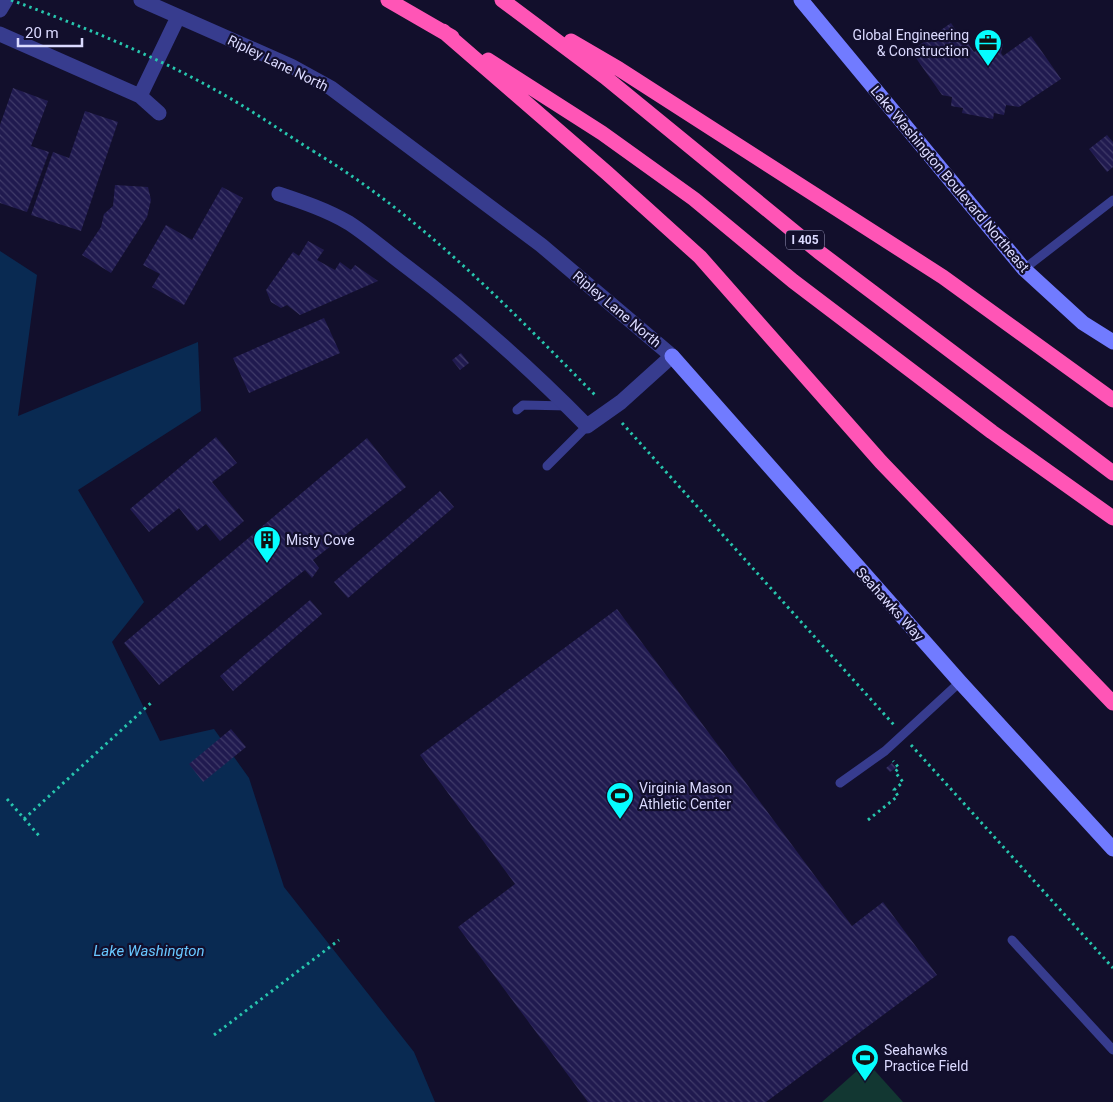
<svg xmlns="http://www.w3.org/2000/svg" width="1113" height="1102" font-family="Roboto,sans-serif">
<defs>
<pattern id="building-back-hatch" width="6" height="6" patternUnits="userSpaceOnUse" patternTransform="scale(1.25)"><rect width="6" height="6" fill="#201a4f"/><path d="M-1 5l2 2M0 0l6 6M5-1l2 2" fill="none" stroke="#403b69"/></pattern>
</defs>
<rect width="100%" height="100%" fill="#120f2c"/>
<!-- garden -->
<path fill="#123732" d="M867,1062L903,1102H822Z"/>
<!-- water -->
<path fill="#092a52" d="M0,251L37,275L18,416L198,342L201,411L78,490L144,602L112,642L160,741L214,729L249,778L284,887L414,1052L435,1102H0Z"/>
<!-- building -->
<path fill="url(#building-back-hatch)" d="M951,23L957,32L959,30L974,52L977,50L978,39L1003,44L1001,53L1003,56L1031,36L1061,79L1019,107L1006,105L1004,115L994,113L993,119L962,113L963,108L951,106L952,97L942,95L911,51Z
M13,88L48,101L31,146L49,152L27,212L0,203V125Z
M85,111L118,122L81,231L31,215L53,152L69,158Z
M1107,135L1113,142V167L1107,172L1089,149Z
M115,185L148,187L151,200L147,217L111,273L82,255L101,227L104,214L113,206Z
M222,187L243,198L184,305L152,287L160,274L143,265L166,225L192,240Z
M308,241L324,250L317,260L335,270L340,262L351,270L355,265L378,281L300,315L287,305L281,308L271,302L266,290L293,252L299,256Z
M324,318L340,353L249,393L233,358Z
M461,353L469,363L460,370L452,360Z
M216,437L237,463L212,482L244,521L220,541L206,524L197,531L179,508L149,532L130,509Z
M367,438L406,487L313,560L319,568L312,578L305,570L159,685L124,643Z
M440,491L454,507L348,598L334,582Z
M310,600L322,614L233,691L220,676Z
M617,609L852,926L883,902L937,975L766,1102H588L458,927L515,884L420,755Z
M231,729L246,747L203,782L189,764Z
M892,763L896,768L890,772L886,768Z"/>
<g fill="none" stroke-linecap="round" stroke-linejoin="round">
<!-- path -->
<path stroke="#27c6ae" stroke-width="3" stroke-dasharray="2.5 4" stroke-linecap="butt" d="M313,151C421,216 509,308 597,397
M622,423L894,725
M911,745L1113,968
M7,799L41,838
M24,819L152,702
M868,820L898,796L894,790L903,782L895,772L899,768L893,761
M214,1035L339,940"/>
<!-- lane -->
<path stroke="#373c8e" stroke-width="9" d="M1024,269L1113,200
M517,410L523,405L568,406
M547,466L587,426
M840,783L885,751L960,682
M1012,940L1113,1050"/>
<!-- street -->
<path stroke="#373c8e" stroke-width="15" d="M141,0L291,66L331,88L541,245L672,356L621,402L587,426C530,368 472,316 407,267C388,253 369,236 349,223C327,210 303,202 279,194
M0,10L6,0
M0,34L140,96L159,113
M140,96L178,17"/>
<!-- secondary -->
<path stroke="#717bff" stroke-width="15" d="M801,0L1024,269L1083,323L1113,342
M672,356L960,682L1113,849"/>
<!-- highway -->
<path stroke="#ff55b6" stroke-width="15" d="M388,0L452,37
M502,0L605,77L819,252L1113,473
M443,31L607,173L700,257L881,462L1113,703
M571,41L619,69L943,277L1113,400
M488,60L602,133L694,199L793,281L992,432L1113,518"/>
<!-- path-bridge -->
<path stroke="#27c6ae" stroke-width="3" stroke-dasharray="2.5 4" stroke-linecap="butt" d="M11,0C87,28 163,59 233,100C260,116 286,134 313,151"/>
</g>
<!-- icons -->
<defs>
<symbol id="office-pin" viewBox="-11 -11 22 30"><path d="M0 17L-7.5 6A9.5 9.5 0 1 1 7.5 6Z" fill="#06fdff" stroke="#120f2c"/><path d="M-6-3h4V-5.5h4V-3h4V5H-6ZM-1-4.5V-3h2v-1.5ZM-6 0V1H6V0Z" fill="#111"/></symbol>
<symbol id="building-pin" viewBox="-11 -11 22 30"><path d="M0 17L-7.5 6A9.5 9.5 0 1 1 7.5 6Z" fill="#06fdff" stroke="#120f2c"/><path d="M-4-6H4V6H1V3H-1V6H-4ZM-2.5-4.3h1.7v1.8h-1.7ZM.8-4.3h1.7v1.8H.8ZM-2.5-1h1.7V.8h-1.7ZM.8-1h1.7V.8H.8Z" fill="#111"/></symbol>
<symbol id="stadium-pin" viewBox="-11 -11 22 30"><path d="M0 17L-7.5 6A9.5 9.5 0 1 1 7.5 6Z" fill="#06fdff" stroke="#120f2c"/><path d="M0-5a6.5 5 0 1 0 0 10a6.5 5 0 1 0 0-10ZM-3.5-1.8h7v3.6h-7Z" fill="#111"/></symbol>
</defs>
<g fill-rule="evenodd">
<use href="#office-pin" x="972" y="27" width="32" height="43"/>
<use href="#building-pin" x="251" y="524" width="32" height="43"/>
<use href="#stadium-pin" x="604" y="780" width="32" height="43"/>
<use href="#stadium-pin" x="849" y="1042" width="32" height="43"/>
</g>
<g text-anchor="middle" stroke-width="4.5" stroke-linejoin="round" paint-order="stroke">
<!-- shield labels -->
<rect fill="#120f2c" stroke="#9f9dc0" stroke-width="1" x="786" y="230.5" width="38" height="19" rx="4"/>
<g font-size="12" font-weight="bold" fill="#dbdaff">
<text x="805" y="244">I 405</text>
</g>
<!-- poi labels -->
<g font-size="14" fill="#dbdaff" stroke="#120f2c" text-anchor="start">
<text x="969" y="40" text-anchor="end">Global Engineering<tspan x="969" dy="16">&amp; Construction</tspan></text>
<text x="286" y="545">Misty Cove</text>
<text x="639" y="793">Virginia Mason<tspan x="639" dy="16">Athletic Center</tspan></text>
<text x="884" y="1055">Seahawks<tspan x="884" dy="16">Practice Field</tspan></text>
</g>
<!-- street labels -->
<g font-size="14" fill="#dbdaff" stroke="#120f2c">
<text transform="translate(278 63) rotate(26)" y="5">Ripley Lane North</text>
<text transform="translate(950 179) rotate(50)" y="5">Lake Washington Boulevard Northeast</text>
<text transform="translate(617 309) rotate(40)" y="5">Ripley Lane North</text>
<text transform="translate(890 604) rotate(48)" y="5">Seahawks Way</text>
</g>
<!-- water labels -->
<g font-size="15" font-style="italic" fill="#68c7ff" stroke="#120f2c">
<text x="149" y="956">Lake Washington</text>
</g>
</g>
<!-- scale -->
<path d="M18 38v8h64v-8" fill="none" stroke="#dbdaff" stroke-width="2.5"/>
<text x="25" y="38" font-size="15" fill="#dbdaff" stroke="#120f2c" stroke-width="4" paint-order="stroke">20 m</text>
</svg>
